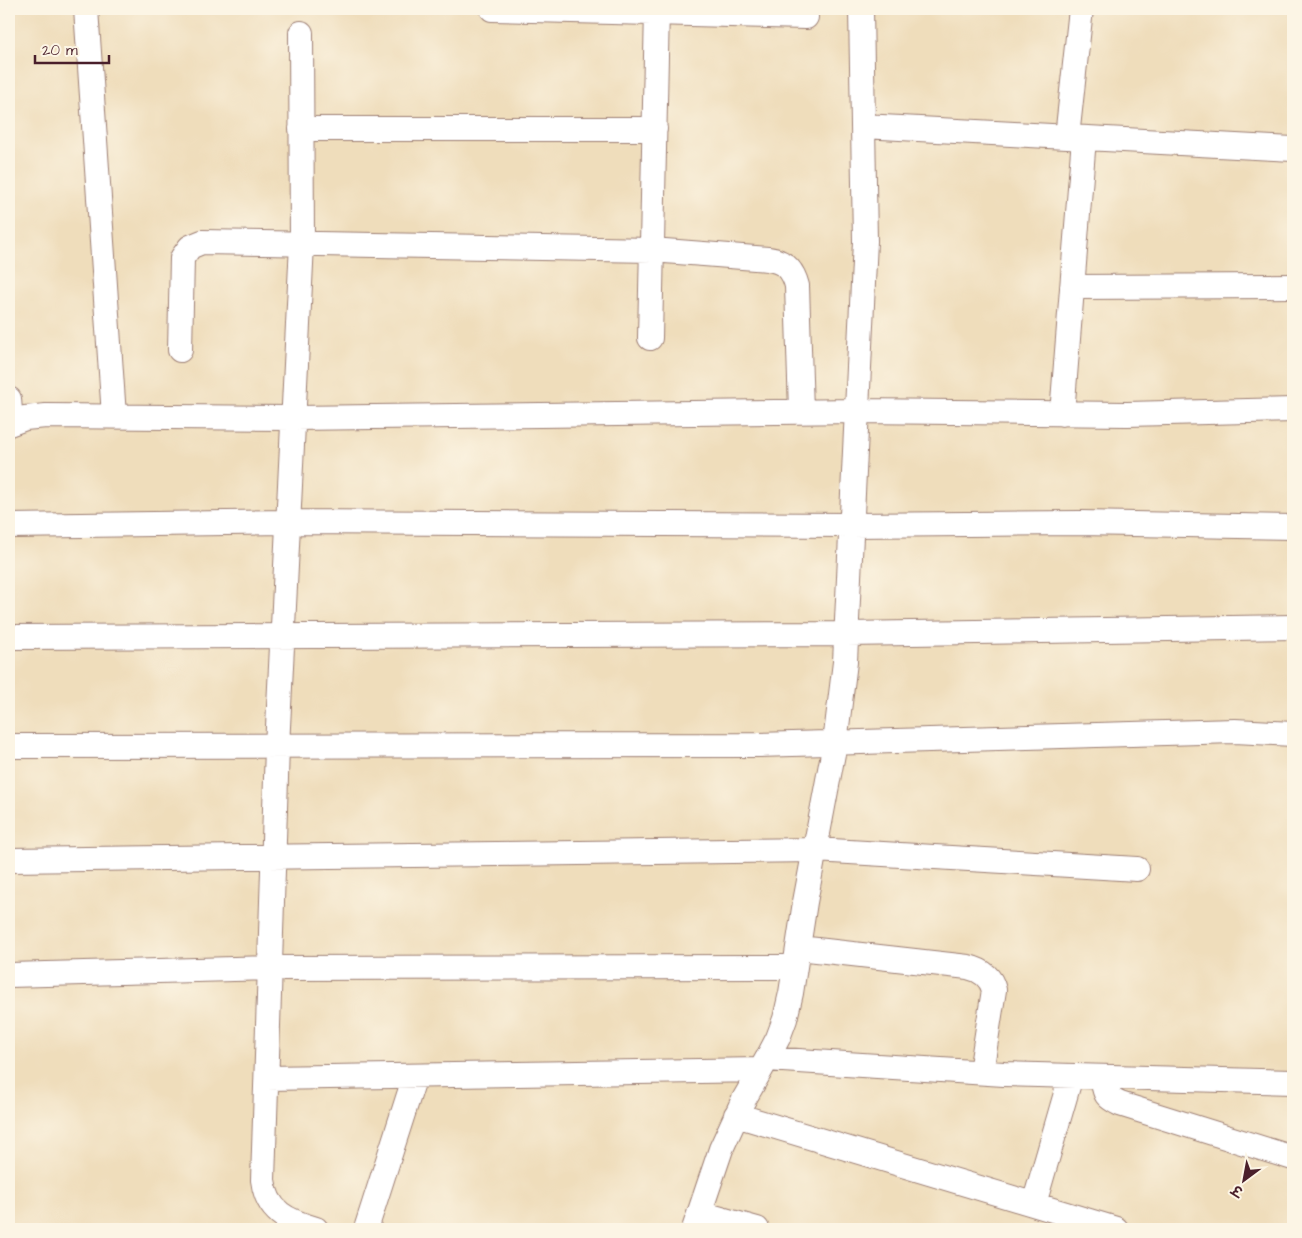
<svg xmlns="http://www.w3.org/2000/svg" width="1302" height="1238" font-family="'Architects Daughter','Playpen Sans Deva',sans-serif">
<rect width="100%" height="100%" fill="#fcf5e5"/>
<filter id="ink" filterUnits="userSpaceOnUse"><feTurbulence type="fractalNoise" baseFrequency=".02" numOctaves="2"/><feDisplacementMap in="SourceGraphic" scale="10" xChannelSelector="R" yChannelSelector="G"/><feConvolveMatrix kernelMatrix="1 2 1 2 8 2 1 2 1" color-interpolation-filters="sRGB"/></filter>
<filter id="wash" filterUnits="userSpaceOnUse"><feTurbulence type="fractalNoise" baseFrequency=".0096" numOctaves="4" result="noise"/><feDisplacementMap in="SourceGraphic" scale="20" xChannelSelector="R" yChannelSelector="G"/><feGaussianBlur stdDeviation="1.12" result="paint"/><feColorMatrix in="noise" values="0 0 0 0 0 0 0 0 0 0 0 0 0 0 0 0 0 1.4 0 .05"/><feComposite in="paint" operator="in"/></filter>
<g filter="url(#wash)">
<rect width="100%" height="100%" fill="#efddbb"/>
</g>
<g filter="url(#ink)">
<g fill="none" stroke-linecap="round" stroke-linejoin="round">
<defs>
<path id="minor" d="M86,9L114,416
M492,9L806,17
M301,33L302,244L277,747L263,1180C267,1212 287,1221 316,1229
M863,126L1293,149
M301,129H655
M1067,137L1081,9
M1072,287L1293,286
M650,338L657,9
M180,350L182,258L190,247L202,242L652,250L768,259C785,261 793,270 797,286L801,411
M9,399L11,422
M1062,414L1084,138
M9,424L25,418L46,416L294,418L858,411L1127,414L1293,410
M9,526L289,522L852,525L1081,523L1293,527
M9,637L847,634L1293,627
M9,746L758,745L1235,731L1293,734
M9,860L815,850L1137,869
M799,948L968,967C981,970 991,977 994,990L981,1072
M9,975L270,968L795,967
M767,1059L1004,1074L1293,1082
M1102,1077C1105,1094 1104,1096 1120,1104L1293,1158
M267,1078L760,1070
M736,1115L1116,1229
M1034,1204L1071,1076
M700,1213L757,1229
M366,1229L415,1076
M694,1229L721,1149L743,1101L767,1059L778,1038L785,1019L791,993L805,902L835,743L845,662L865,241L861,9"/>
</defs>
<!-- minor casing -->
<use href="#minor" stroke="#9c7e73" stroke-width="26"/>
<!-- minor -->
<use href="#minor" stroke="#fff" stroke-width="24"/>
</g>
</g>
<!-- margin -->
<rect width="1302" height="1238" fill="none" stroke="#fcf5e5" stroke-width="30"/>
<!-- north arrow -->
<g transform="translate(1244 1180) rotate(212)" stroke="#fcf5e5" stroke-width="4" paint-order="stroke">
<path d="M0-4L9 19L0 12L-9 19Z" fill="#4a1f2b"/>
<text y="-8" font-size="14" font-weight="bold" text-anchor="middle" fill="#4a1f2b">उ</text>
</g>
<!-- scale -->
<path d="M35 55v8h74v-8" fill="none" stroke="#4a1f2b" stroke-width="2.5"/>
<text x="42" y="55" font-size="15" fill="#4a1f2b" stroke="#fcf5e5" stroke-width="4" paint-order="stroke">20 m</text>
</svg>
